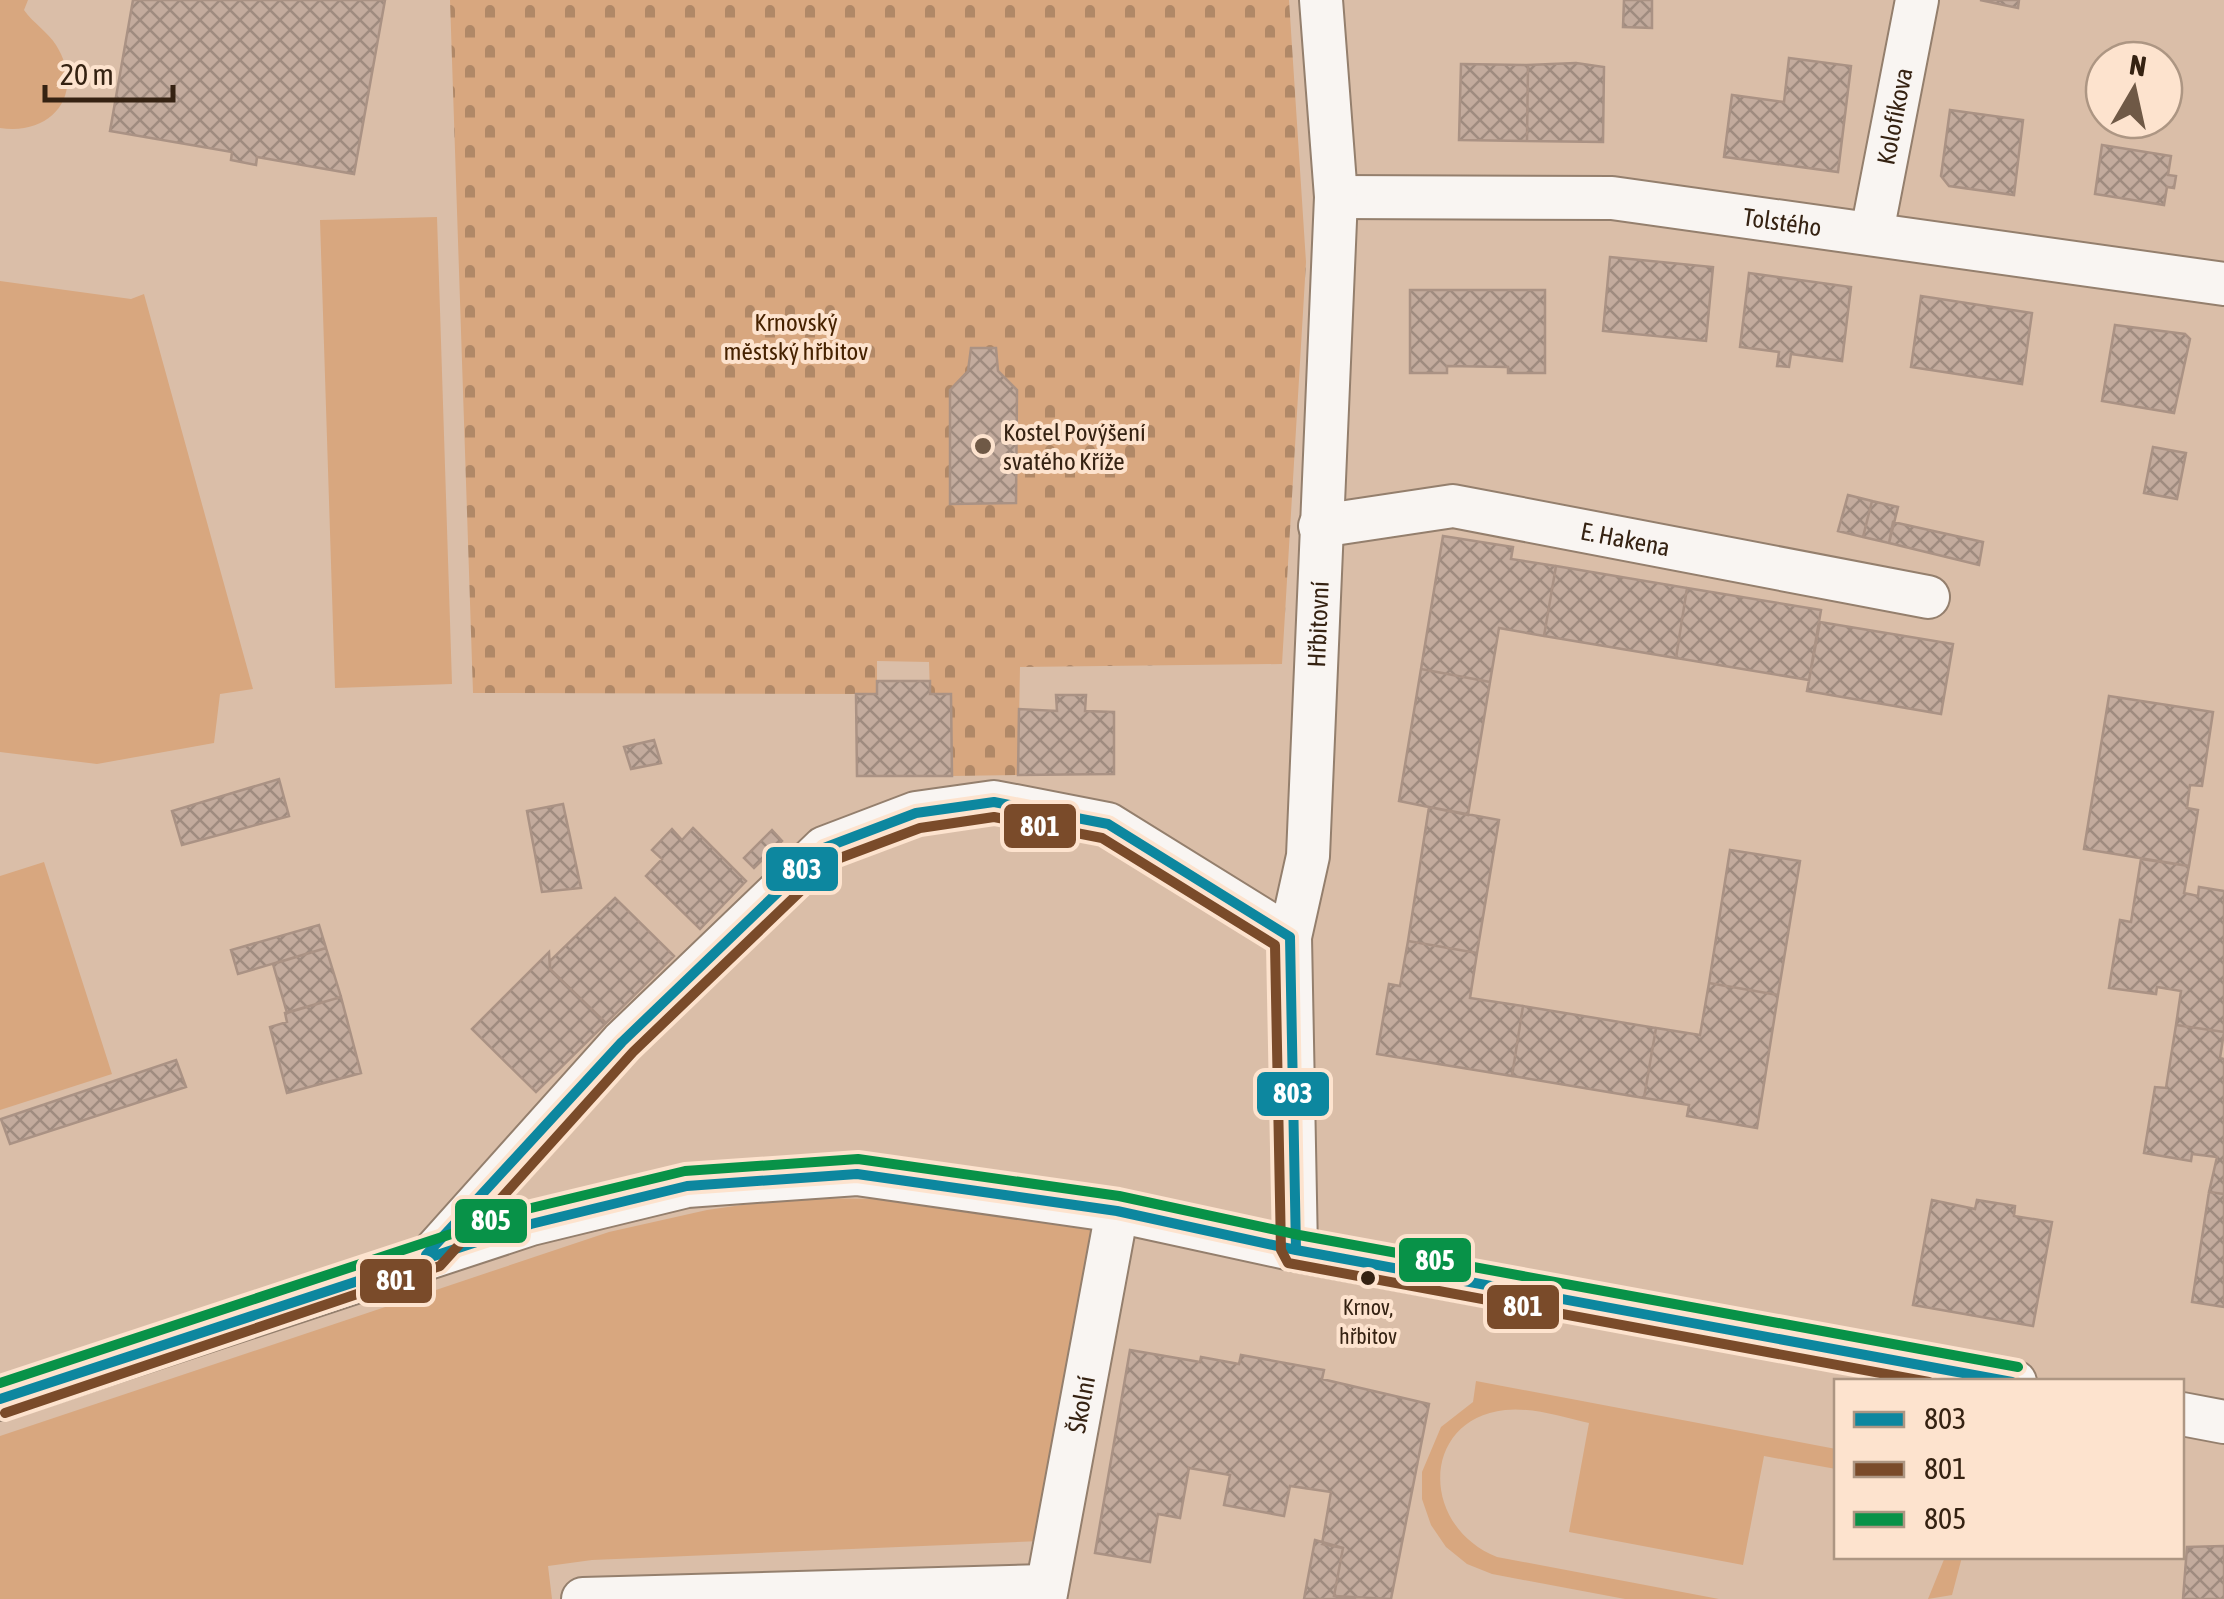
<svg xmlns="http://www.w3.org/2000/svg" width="2224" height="1599" font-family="'Asap Condensed',sans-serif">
<defs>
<pattern id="cemetery-stones" width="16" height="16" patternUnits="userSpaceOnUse" patternTransform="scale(2.5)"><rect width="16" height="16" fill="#d8a77f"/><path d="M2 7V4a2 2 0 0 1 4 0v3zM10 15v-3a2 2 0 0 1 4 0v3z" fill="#b08867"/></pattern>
<pattern id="building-cross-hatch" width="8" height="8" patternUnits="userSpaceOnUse" patternTransform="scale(2.5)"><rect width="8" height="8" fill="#c3ab9d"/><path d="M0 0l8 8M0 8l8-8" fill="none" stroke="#9f8b7f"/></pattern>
</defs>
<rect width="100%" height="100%" fill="#dabea8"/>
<!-- grass -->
<path fill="#d8a77f" d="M0,0H28L24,10C33,23 48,32 56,45C86,93 53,136 0,128Z
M437,217L452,684L335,688L320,220Z
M0,281L131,299L144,294L253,689L220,694L214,743L97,764L0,752Z
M44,862L112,1074L0,1110V876Z
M791,1198L887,1199L1097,1231L1041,1541L592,1560L548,1566L552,1599H0V1436L609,1232L707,1210Z
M1476,1381L1836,1449V1469L1764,1456L1743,1565L1569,1532L1589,1423C1563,1417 1532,1407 1505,1410C1421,1419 1419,1526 1497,1557L1719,1599H1625L1492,1574L1467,1564L1446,1547L1431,1525L1422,1499V1472L1441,1427L1473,1402Z
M1945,1557H1962L1952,1595L1928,1599Z"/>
<!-- cemetery -->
<path fill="url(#cemetery-stones)" d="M450,0H1289L1306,262L1282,664L1020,667L1018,775L952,776L951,694H930L929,662L877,661V694L473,693Z"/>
<!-- building -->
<path fill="url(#building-cross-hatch)" stroke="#aa9284" stroke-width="2.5" d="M133,0H385L354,174L257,157L256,165L231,160L232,152L110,131Z
M1624,0H1652V28L1623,27Z
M1980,0H2019L2018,8Z
M1789,58L1851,66L1838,172L1724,157L1732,95L1784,102Z
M1576,63L1604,67L1603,142L1527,141L1528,65Z
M1461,64L1528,65L1527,141L1459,140Z
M1950,110L2023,120L2014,195L1949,186L1941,176Z
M2102,145L2171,156L2168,175L2176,176L2174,188L2167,187L2164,205L2095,194Z
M1610,257L1713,267L1706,341L1603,331Z
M1749,273L1851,287L1842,361L1791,354L1789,367L1777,366L1779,352L1740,347Z
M1410,290H1545V373H1508V367L1447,366V373H1410Z
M1921,296L2032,313L2022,384L1911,367Z
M2115,325L2185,334L2190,339L2174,413L2102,401Z
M971,348H996L998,371L1017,390L1016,503L950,504V390L968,371Z
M2153,447L2186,453L2177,499L2144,493Z
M1848,495L1872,501L1863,537L1838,531Z
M1872,501L1898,507L1889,543L1863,537Z
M1893,522L1983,542L1979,565L1889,543Z
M1443,536L1513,547L1511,559L1556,566L1544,636L1499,628L1490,682L1421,669Z
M1556,566L1687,588L1676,658L1544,636Z
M1687,588L1821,610L1809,680L1676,658Z
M1820,622L1953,644L1941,714L1807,691Z
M1421,669L1490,682L1468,815L1399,801Z
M877,681H930V694H951L952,776H857L856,694H877Z
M1056,695H1086L1085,711L1114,712V774L1018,775L1019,709L1057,711Z
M2109,696L2213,712L2202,786L2190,785L2187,808L2198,810L2189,866L2084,849Z
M654,740L661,763L631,769L624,747Z
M279,779L289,816L182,845L172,811Z
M563,804L581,888L542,892L527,811Z
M1429,807L1499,820L1477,953L1408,941Z
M693,828L746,881L700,929L646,876L662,859L652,850L672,829L682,840Z
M772,830L782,841L754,868L744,858Z
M1730,850L1800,861L1778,995L1709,983Z
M2141,859L2189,866L2184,893L2198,896L2199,887L2224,891V1032L2176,1025L2181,991L2157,987L2156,994L2109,988L2120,920L2131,922Z
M615,898L674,956L606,1023L550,969V961Z
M319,925L326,948L238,974L231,950Z
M1408,941L1477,953L1470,998L1523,1006L1512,1076L1377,1054L1389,984L1400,986Z
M326,948L341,997L287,1013L273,964Z
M549,952L550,969L606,1023L536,1092L472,1029Z
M1709,983L1778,995L1757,1128L1687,1116L1689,1105L1644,1098L1656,1028L1700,1035Z
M341,997L361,1073L287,1093L270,1027L287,1022L285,1013Z
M1523,1006L1656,1028L1644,1098L1512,1076Z
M2176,1025L2224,1032L2220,1058L2224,1059V1194L2209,1192L2217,1157L2192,1154L2191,1161L2144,1153L2155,1087L2166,1088Z
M176,1060L186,1087L10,1144L1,1119Z
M2209,1192L2224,1194V1307L2192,1302Z
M1932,1200L1975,1209L1977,1200L2015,1206L2014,1216L2052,1222L2033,1326L1913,1305Z
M1130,1350L1200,1362L1201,1357L1239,1364L1241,1355L1324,1370L1322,1379L1429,1404L1391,1599L1334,1596L1343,1548L1322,1544L1331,1492L1290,1486L1284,1516L1224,1505L1230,1475L1189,1468L1180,1518L1158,1514L1150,1562L1095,1553Z
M1315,1540L1343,1548L1334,1596L1356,1599H1304Z
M2224,1546V1599H2183L2187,1547Z"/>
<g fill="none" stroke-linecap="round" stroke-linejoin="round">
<defs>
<g id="minor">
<path id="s1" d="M1336,197L1612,198L2224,284"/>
<path id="s2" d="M1872,232L1917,0"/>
<path id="s3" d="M1320,526L1453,506L1928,597"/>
<path id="s4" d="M1296,1250L1290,937L1308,856L1336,197L1321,0"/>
<path d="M433,1253L622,1042L824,848L916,813L994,802L1108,824L1290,937"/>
<path d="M0,1399L531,1224L687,1186L857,1174L1117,1211L1296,1250L2015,1382"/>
<path d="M2182,1414L2224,1422"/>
<path d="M583,1599L1045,1586"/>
<path id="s5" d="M1045,1599L1117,1211"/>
</g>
</defs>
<!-- minor casing -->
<use href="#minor" stroke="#947f6d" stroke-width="46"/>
<!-- minor -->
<use href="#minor" stroke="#f9f5f2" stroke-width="42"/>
<defs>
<path id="bus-1" d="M1290,937L1296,1250
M426,1255L622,1042L824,848L916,813L994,802L1108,824L1290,937
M0,1399L531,1224L687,1186L857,1174L1117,1211L1296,1250L2012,1382"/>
<path id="bus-2" d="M5,1413L440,1266L633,1052L832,861L920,828L994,817L1102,838L1275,945L1281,1250L1288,1263L1929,1382"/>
<path id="bus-3" d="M0,1383L527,1209L685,1171L858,1159L1119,1196L1299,1235L2018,1367"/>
</defs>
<!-- bus-1 casing -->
<use href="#bus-1" stroke="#fde3ce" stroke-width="18"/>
<!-- bus-2 casing -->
<use href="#bus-2" stroke="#fde3ce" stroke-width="18"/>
<!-- bus-3 casing -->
<use href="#bus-3" stroke="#fde3ce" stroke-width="18"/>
<!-- bus-1 -->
<use href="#bus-1" stroke="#0d879f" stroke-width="10"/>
<!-- bus-2 -->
<use href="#bus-2" stroke="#7a4b2a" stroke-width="10"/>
<!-- bus-3 -->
<use href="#bus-3" stroke="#089248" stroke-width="10"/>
</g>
<!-- markers -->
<circle fill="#6f5946" stroke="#fde3ce" stroke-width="4" cx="983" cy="446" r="10"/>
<circle fill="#352212" stroke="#fde3ce" stroke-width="4" cx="1368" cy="1278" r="9"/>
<g text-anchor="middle" stroke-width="8" stroke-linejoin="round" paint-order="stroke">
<!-- bus labels -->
<g font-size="22" fill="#352212" stroke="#fde3ce">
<text x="1368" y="1315">Krnov,<tspan x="1368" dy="29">hřbitov</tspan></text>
</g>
<!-- street labels -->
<g font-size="25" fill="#352212" stroke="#fde3ce">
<text dy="9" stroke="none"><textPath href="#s2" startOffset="118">Kolofíkova</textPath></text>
<text dy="9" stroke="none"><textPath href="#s1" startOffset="448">Tolstého</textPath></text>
<text dy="9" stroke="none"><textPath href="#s3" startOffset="310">E. Hakena</textPath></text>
<text dy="9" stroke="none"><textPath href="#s4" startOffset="628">Hřbitovní</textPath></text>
<text dy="9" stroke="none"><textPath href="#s5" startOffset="198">Školní</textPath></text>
</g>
<!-- park labels -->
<g font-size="25" fill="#462200" stroke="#fde3ce">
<text x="796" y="331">Krnovský<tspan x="796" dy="29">městský hřbitov</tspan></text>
</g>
<!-- poi labels -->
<g font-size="25" fill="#352212" stroke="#fde3ce" text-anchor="start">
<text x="1003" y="441">Kostel Povýšení<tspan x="1003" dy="29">svatého Kříže</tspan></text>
</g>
</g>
<g stroke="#fde3ce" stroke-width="4">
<rect x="1002" y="802" width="76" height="48" rx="10" fill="#7a4b2a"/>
<rect x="764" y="845" width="76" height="48" rx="10" fill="#0d879f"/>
<rect x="1255" y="1070" width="76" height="48" rx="10" fill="#0d879f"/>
<rect x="453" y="1197" width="76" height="48" rx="10" fill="#089248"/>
<rect x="1397" y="1236" width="76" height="48" rx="10" fill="#089248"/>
<rect x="358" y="1257" width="76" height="48" rx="10" fill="#7a4b2a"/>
<rect x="1485" y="1283" width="76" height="48" rx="10" fill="#7a4b2a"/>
</g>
<g font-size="28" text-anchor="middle" font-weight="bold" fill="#fff">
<text x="1040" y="836">801</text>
<text x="802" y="879">803</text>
<text x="1293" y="1103">803</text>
<text x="491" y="1230">805</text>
<text x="1435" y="1270">805</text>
<text x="396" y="1290">801</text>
<text x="1523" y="1316">801</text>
</g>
<!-- legend -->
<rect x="1834" y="1379" width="350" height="180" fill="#fde3ce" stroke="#ad9683" stroke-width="2.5"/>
<rect x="1854" y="1412" width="50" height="15" fill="#0d879f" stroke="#ad9683" stroke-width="2.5"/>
<text x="1924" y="1429" font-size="30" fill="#352212">803</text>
<rect x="1854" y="1462" width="50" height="15" fill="#7a4b2a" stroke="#ad9683" stroke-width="2.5"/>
<text x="1924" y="1479" font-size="30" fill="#352212">801</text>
<rect x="1854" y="1512" width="50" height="15" fill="#089248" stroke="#ad9683" stroke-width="2.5"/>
<text x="1924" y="1529" font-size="30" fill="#352212">805</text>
<!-- north arrow -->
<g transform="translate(2134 90) rotate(9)"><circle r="48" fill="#fde3ce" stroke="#ad9683" stroke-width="2.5"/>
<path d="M0-8L18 38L0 25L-18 38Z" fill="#6f5946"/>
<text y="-15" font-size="28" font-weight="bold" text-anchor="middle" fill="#352212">N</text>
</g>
<!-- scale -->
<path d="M45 85v15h128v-15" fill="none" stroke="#352212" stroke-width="5"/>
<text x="60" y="85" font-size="30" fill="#352212" stroke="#fde3ce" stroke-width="8" paint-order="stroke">20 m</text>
</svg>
